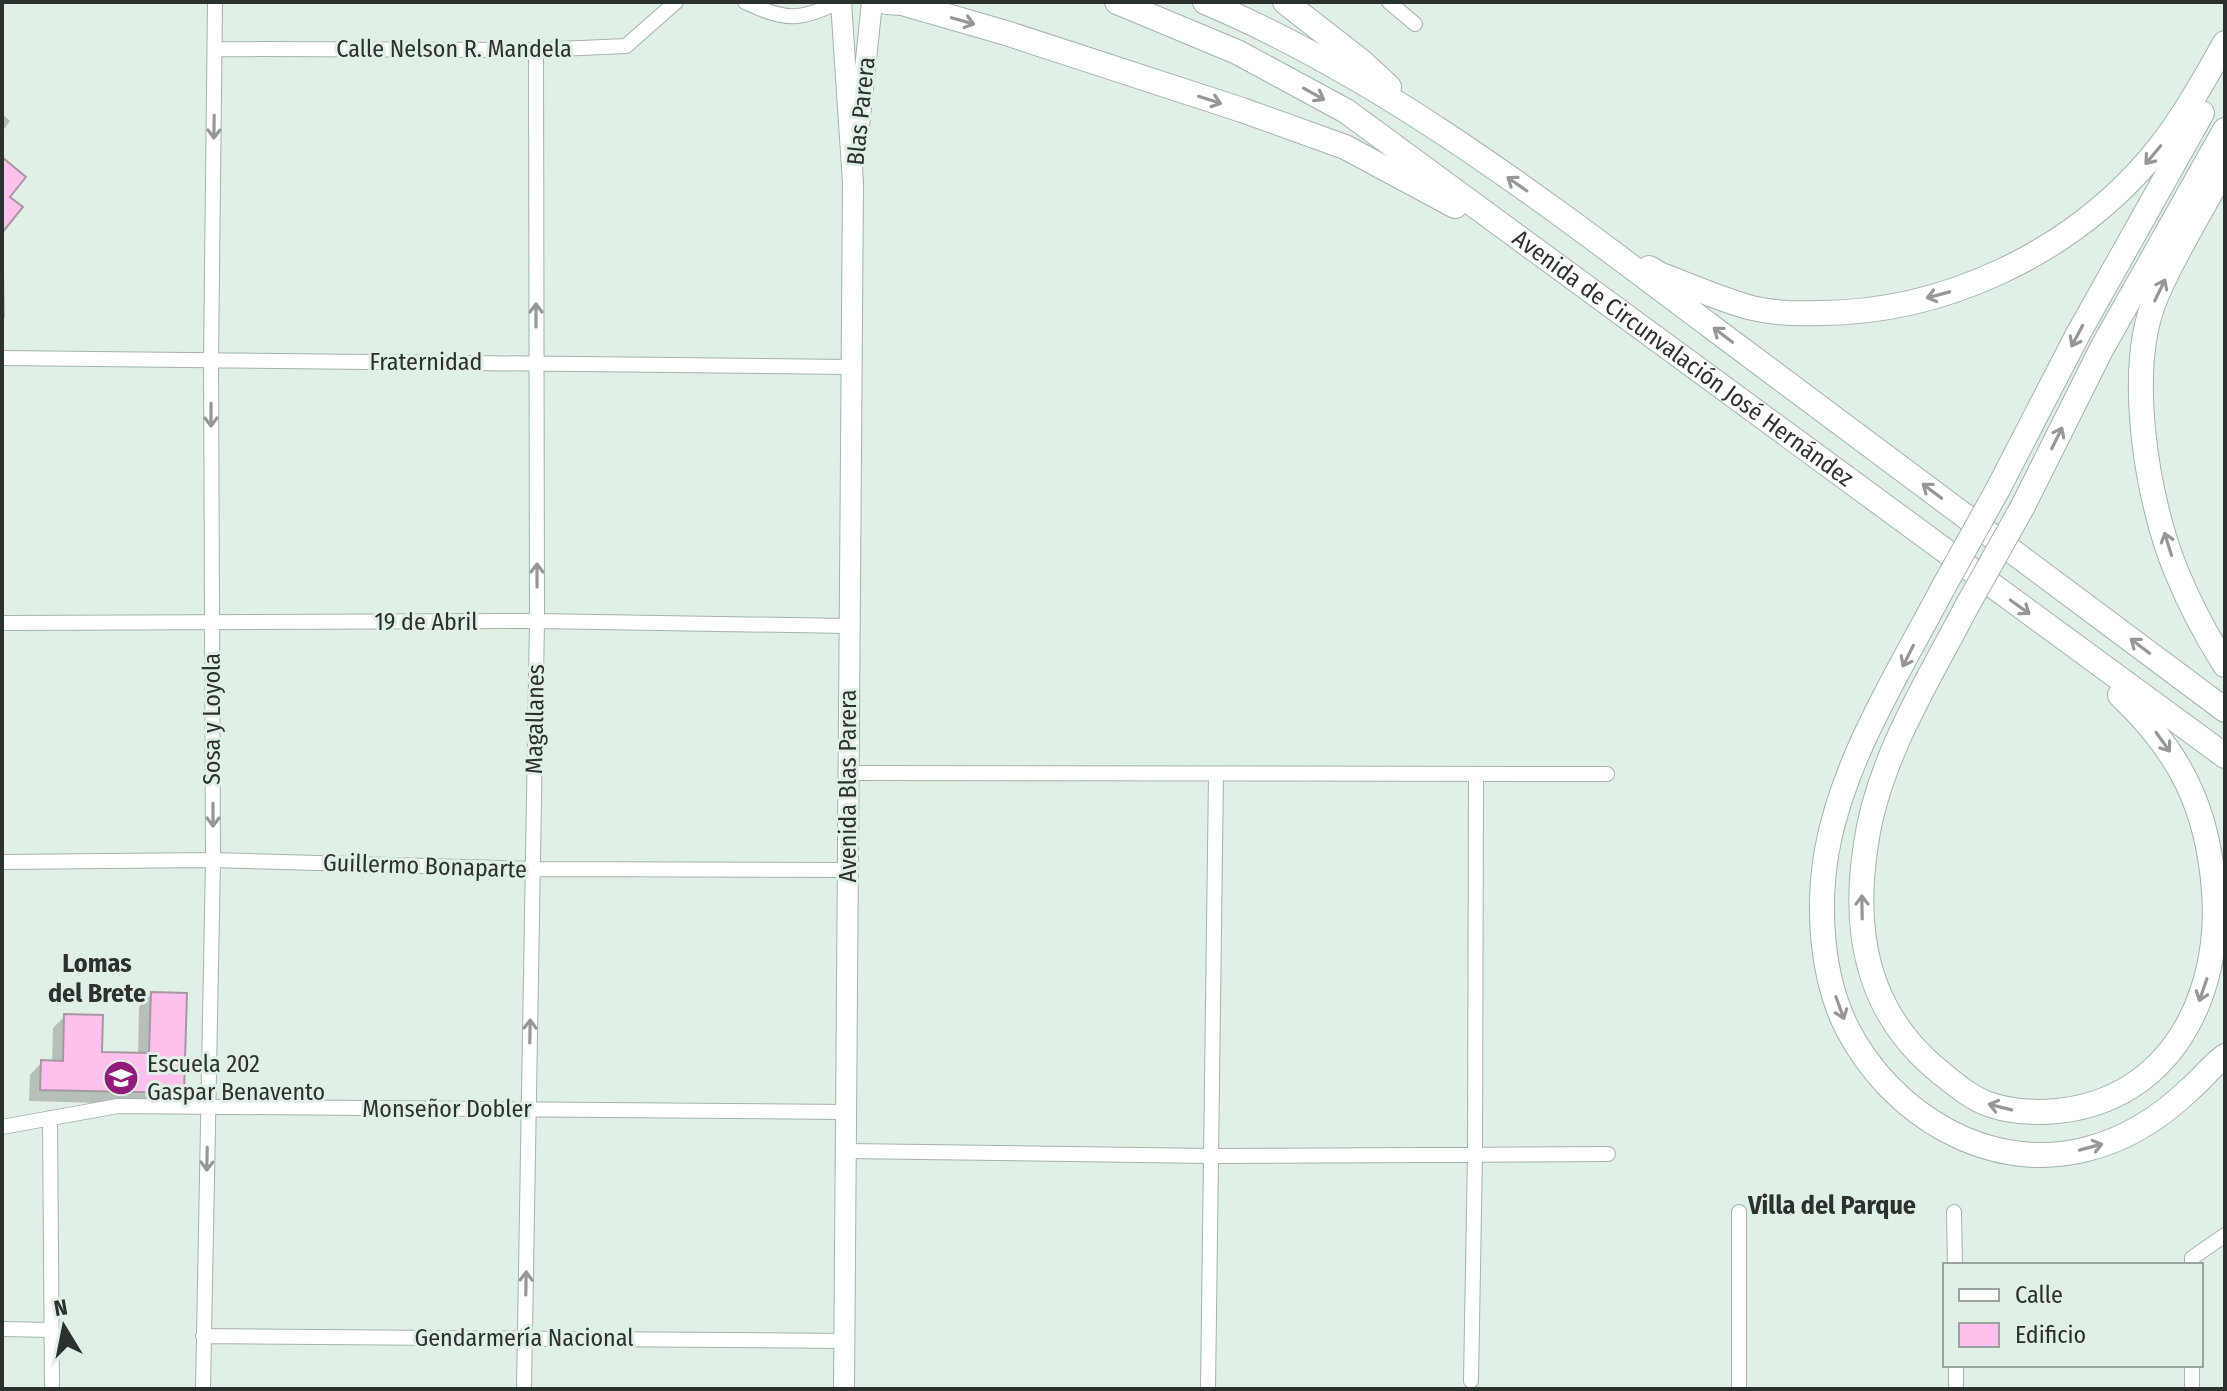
<svg xmlns="http://www.w3.org/2000/svg" width="2227" height="1391" font-family="'Fira Sans Condensed',sans-serif">
<rect width="100%" height="100%" fill="#e1f0e6"/>
<!-- shadow -->
<path fill="#0003" d="M2,114L10,121L2,132Z
M2,270H4L5,317L2,320Z
M151,994L182,1092L170,1105L29,1101L30,1075L42,1062L52,1063L53,1028L65,1016L100,1054L138,1055L139,1007Z"/>
<!-- building -->
<path fill="#ffc0ed" stroke="#a698a2" stroke-width="2" d="M2,157L26,177L10,197L23,207L2,233Z
M151,992L187,993L184,1093L40,1090L41,1060L63,1061L64,1014L103,1015L102,1052L149,1053Z"/>
<g fill="none" stroke-linecap="round" stroke-linejoin="round">
<defs>
<path id="minor" d="M745,2C784,20 799,22 838,2
M1389,2L1415,24
M215,49L536,50L626,46L676,2
M2,358L850,367
M2,623L537,621L849,626
M849,773L1607,774
M2,862L213,860L533,869L848,870
M50,1118L52,1389
M2,1127L118,1106L846,1112
M846,1151L1211,1156L1608,1154
M1954,1212L1955,1265
M2192,1265V1258L2225,1235
M2,1329L52,1330
M203,1336L845,1341
M1956,1365V1389
M2192,1365V1389
M1471,1381L1475,1154L1476,775
M203,1389L213,860L211,361L215,2
M524,1389L537,621L536,50
M1208,1389L1216,774
M1739,1389V1212"/>
<path id="secondary" d="M841,2L853,183L844,1389
M859,127L872,2"/>
<g id="trunk">
<path d="M887,2L902,3L1006,33L1242,110L1345,147L1455,206"/>
<path id="s1" d="M1117,2L1237,52L1346,111L2225,756"/>
<path d="M1205,2C1389,80 1550,206 1709,325C1881,453 2053,581 2225,710"/>
<path d="M1285,2L1362,62L1389,87"/>
<path d="M2225,167C2203,208 2174,254 2156,297C2125,369 2147,502 2177,573C2190,605 2206,635 2225,665"/>
<path d="M1649,268L1661,275C1691,286 1721,300 1752,308C1773,313 1797,314 1819,313C1943,313 2068,254 2149,160C2180,124 2202,83 2225,43"/>
<path d="M1998,489L2078,334L2202,113"/>
<path d="M2022,508L2102,348L2225,130"/>
<path d="M1944,586C1900,670 1844,757 1827,850C1817,907 1821,976 1847,1028C1891,1114 1989,1175 2087,1149C2127,1139 2160,1118 2190,1089C2202,1079 2212,1065 2225,1056"/>
<path d="M1967,606C1928,681 1878,759 1866,844C1852,933 1867,1014 1941,1073C1956,1085 1972,1099 1991,1105C2012,1112 2035,1113 2057,1111C2170,1100 2222,996 2214,891C2208,808 2180,752 2120,695"/>
</g>
</defs>
<!-- minor casing -->
<use href="#minor" stroke="#a4b3aa" stroke-width="16"/>
<!-- secondary casing -->
<use href="#secondary" stroke="#a4b3aa" stroke-width="22"/>
<!-- trunk casing -->
<use href="#trunk" stroke="#a4b3aa" stroke-width="26"/>
<!-- minor -->
<use href="#minor" stroke="#fff" stroke-width="14"/>
<!-- secondary -->
<use href="#secondary" stroke="#fff" stroke-width="20"/>
<!-- trunk -->
<use href="#trunk" stroke="#fff" stroke-width="24"/>
<defs>
<path id="trunk-bridge" d="M1944,586L1998,489
M1967,606L2022,508"/>
</defs>
<!-- trunk-bridge casing -->
<use href="#trunk-bridge" stroke="#a4b3aa" stroke-width="26" stroke-linecap="butt"/>
<!-- trunk-bridge -->
<use href="#trunk-bridge" stroke="#fff" stroke-width="24"/>
</g>
<!-- one-way arrows -->
<defs><path id="oneway-shaft" d="M-6 0H5M1.5-3L5.5 0L1.5 3" fill="none" stroke-width="1.6" stroke-linecap="round" stroke-linejoin="round" transform="scale(2)"/></defs>
<g stroke="#959896">
<use href="#oneway-shaft" transform="translate(963 21) rotate(16)"/>
<use href="#oneway-shaft" transform="translate(1314 94) rotate(29)"/>
<use href="#oneway-shaft" transform="translate(1210 100) rotate(18)"/>
<use href="#oneway-shaft" transform="translate(214 127) rotate(91)"/>
<use href="#oneway-shaft" transform="translate(2153 155) rotate(130)"/>
<use href="#oneway-shaft" transform="translate(1517 184) rotate(-145)"/>
<use href="#oneway-shaft" transform="translate(2160 290) rotate(-64)"/>
<use href="#oneway-shaft" transform="translate(1938 295) rotate(165)"/>
<use href="#oneway-shaft" transform="translate(536 315) rotate(-90)"/>
<use href="#oneway-shaft" transform="translate(1723 335) rotate(-143)"/>
<use href="#oneway-shaft" transform="translate(2077 336) rotate(118)"/>
<use href="#oneway-shaft" transform="translate(211 415) rotate(90)"/>
<use href="#oneway-shaft" transform="translate(2057 438) rotate(-64)"/>
<use href="#oneway-shaft" transform="translate(1932 491) rotate(-143)"/>
<use href="#oneway-shaft" transform="translate(2168 544) rotate(-107)"/>
<use href="#oneway-shaft" transform="translate(537 575) rotate(-90)"/>
<use href="#oneway-shaft" transform="translate(2020 607) rotate(36)"/>
<use href="#oneway-shaft" transform="translate(2140 646) rotate(-143)"/>
<use href="#oneway-shaft" transform="translate(1908 656) rotate(117)"/>
<use href="#oneway-shaft" transform="translate(2163 742) rotate(54)"/>
<use href="#oneway-shaft" transform="translate(213 815) rotate(90)"/>
<use href="#oneway-shaft" transform="translate(1862 907) rotate(-91)"/>
<use href="#oneway-shaft" transform="translate(2203 990) rotate(109)"/>
<use href="#oneway-shaft" transform="translate(1840 1008) rotate(70)"/>
<use href="#oneway-shaft" transform="translate(530 1031) rotate(-89)"/>
<use href="#oneway-shaft" transform="translate(2000 1107) rotate(-166)"/>
<use href="#oneway-shaft" transform="translate(2091 1147) rotate(-15)"/>
<use href="#oneway-shaft" transform="translate(207 1159) rotate(91)"/>
<use href="#oneway-shaft" transform="translate(526 1283) rotate(-89)"/>
</g>
<!-- icons -->
<defs>
<symbol id="school-disc" viewBox="-11 -11 22 22"><circle r="9.5" fill="#901b7b" stroke="#e1f0e6"/><path d="M0-5L7-2L0 1L-7-2ZM-4 1L0 2.5L4 1V4Q0 6-4 4Z" fill="#fff"/></symbol>
</defs>
<g fill-rule="evenodd">
<use href="#school-disc" x="101" y="1058" width="40" height="40"/>
</g>
<g text-anchor="middle" stroke-width="6" stroke-linejoin="round" paint-order="stroke">
<!-- street labels -->
<g font-size="24" fill="#2b312d" stroke="#e1f0e6">
<text x="454" y="57">Calle Nelson R. Mandela</text>
<text transform="translate(861 111) rotate(-84)" y="8">Blas Parera</text>
<text dy="8" stroke="none"><textPath href="#s1" startOffset="672">Avenida de Circunvalación José Hernández</textPath></text>
<text x="426" y="370">Fraternidad</text>
<text x="426" y="630">19 de Abril</text>
<text transform="translate(212 719) rotate(-90)" y="8">Sosa y Loyola</text>
<text transform="translate(535 719) rotate(-89)" y="8">Magallanes</text>
<text transform="translate(848 786) rotate(-90)" y="8">Avenida Blas Parera</text>
<text transform="translate(425 866) rotate(2)" y="8">Guillermo Bonaparte</text>
<text x="447" y="1117">Monseñor Dobler</text>
<text x="524" y="1346">Gendarmería Nacional</text>
</g>
<!-- poi labels -->
<g font-size="24" fill="#2b312d" stroke="#e1f0e6" text-anchor="start">
<text x="147" y="1072">Escuela 202<tspan x="147" dy="28">Gaspar Benavento</tspan></text>
</g>
<!-- neighbourhood labels -->
<g font-size="26" font-weight="bold" fill="#2b312d" stroke="#e1f0e6">
<text x="97" y="972">Lomas<tspan x="97" dy="30">del Brete</tspan></text>
<text x="1832" y="1214">Villa del Parque</text>
</g>
</g>
<!-- border -->
<rect width="2227" height="1391" fill="none" stroke="#2b312d" stroke-width="8"/>
<!-- legend -->
<rect x="1943" y="1263" width="260" height="104" fill="#e1f0e6" stroke="#98a49c" stroke-width="2"/>
<rect x="1959" y="1289" width="40" height="12" fill="#ffffff" stroke="#98a49c" stroke-width="2"/>
<text x="2015" y="1303" font-size="24" fill="#2b312d">Calle</text>
<rect x="1959" y="1323" width="40" height="24" fill="#ffc0ed" stroke="#98a49c" stroke-width="2"/>
<text x="2015" y="1343" font-size="24" fill="#2b312d">Edificio</text>
<!-- north arrow -->
<g transform="translate(64 1327) rotate(350)" stroke="#e1f0e6" stroke-width="6" paint-order="stroke">
<path d="M0-6L14 30L0 20L-14 30Z" fill="#2b312d"/>
<text y="-12" font-size="22" font-weight="bold" text-anchor="middle" fill="#2b312d">N</text>
</g>
</svg>
